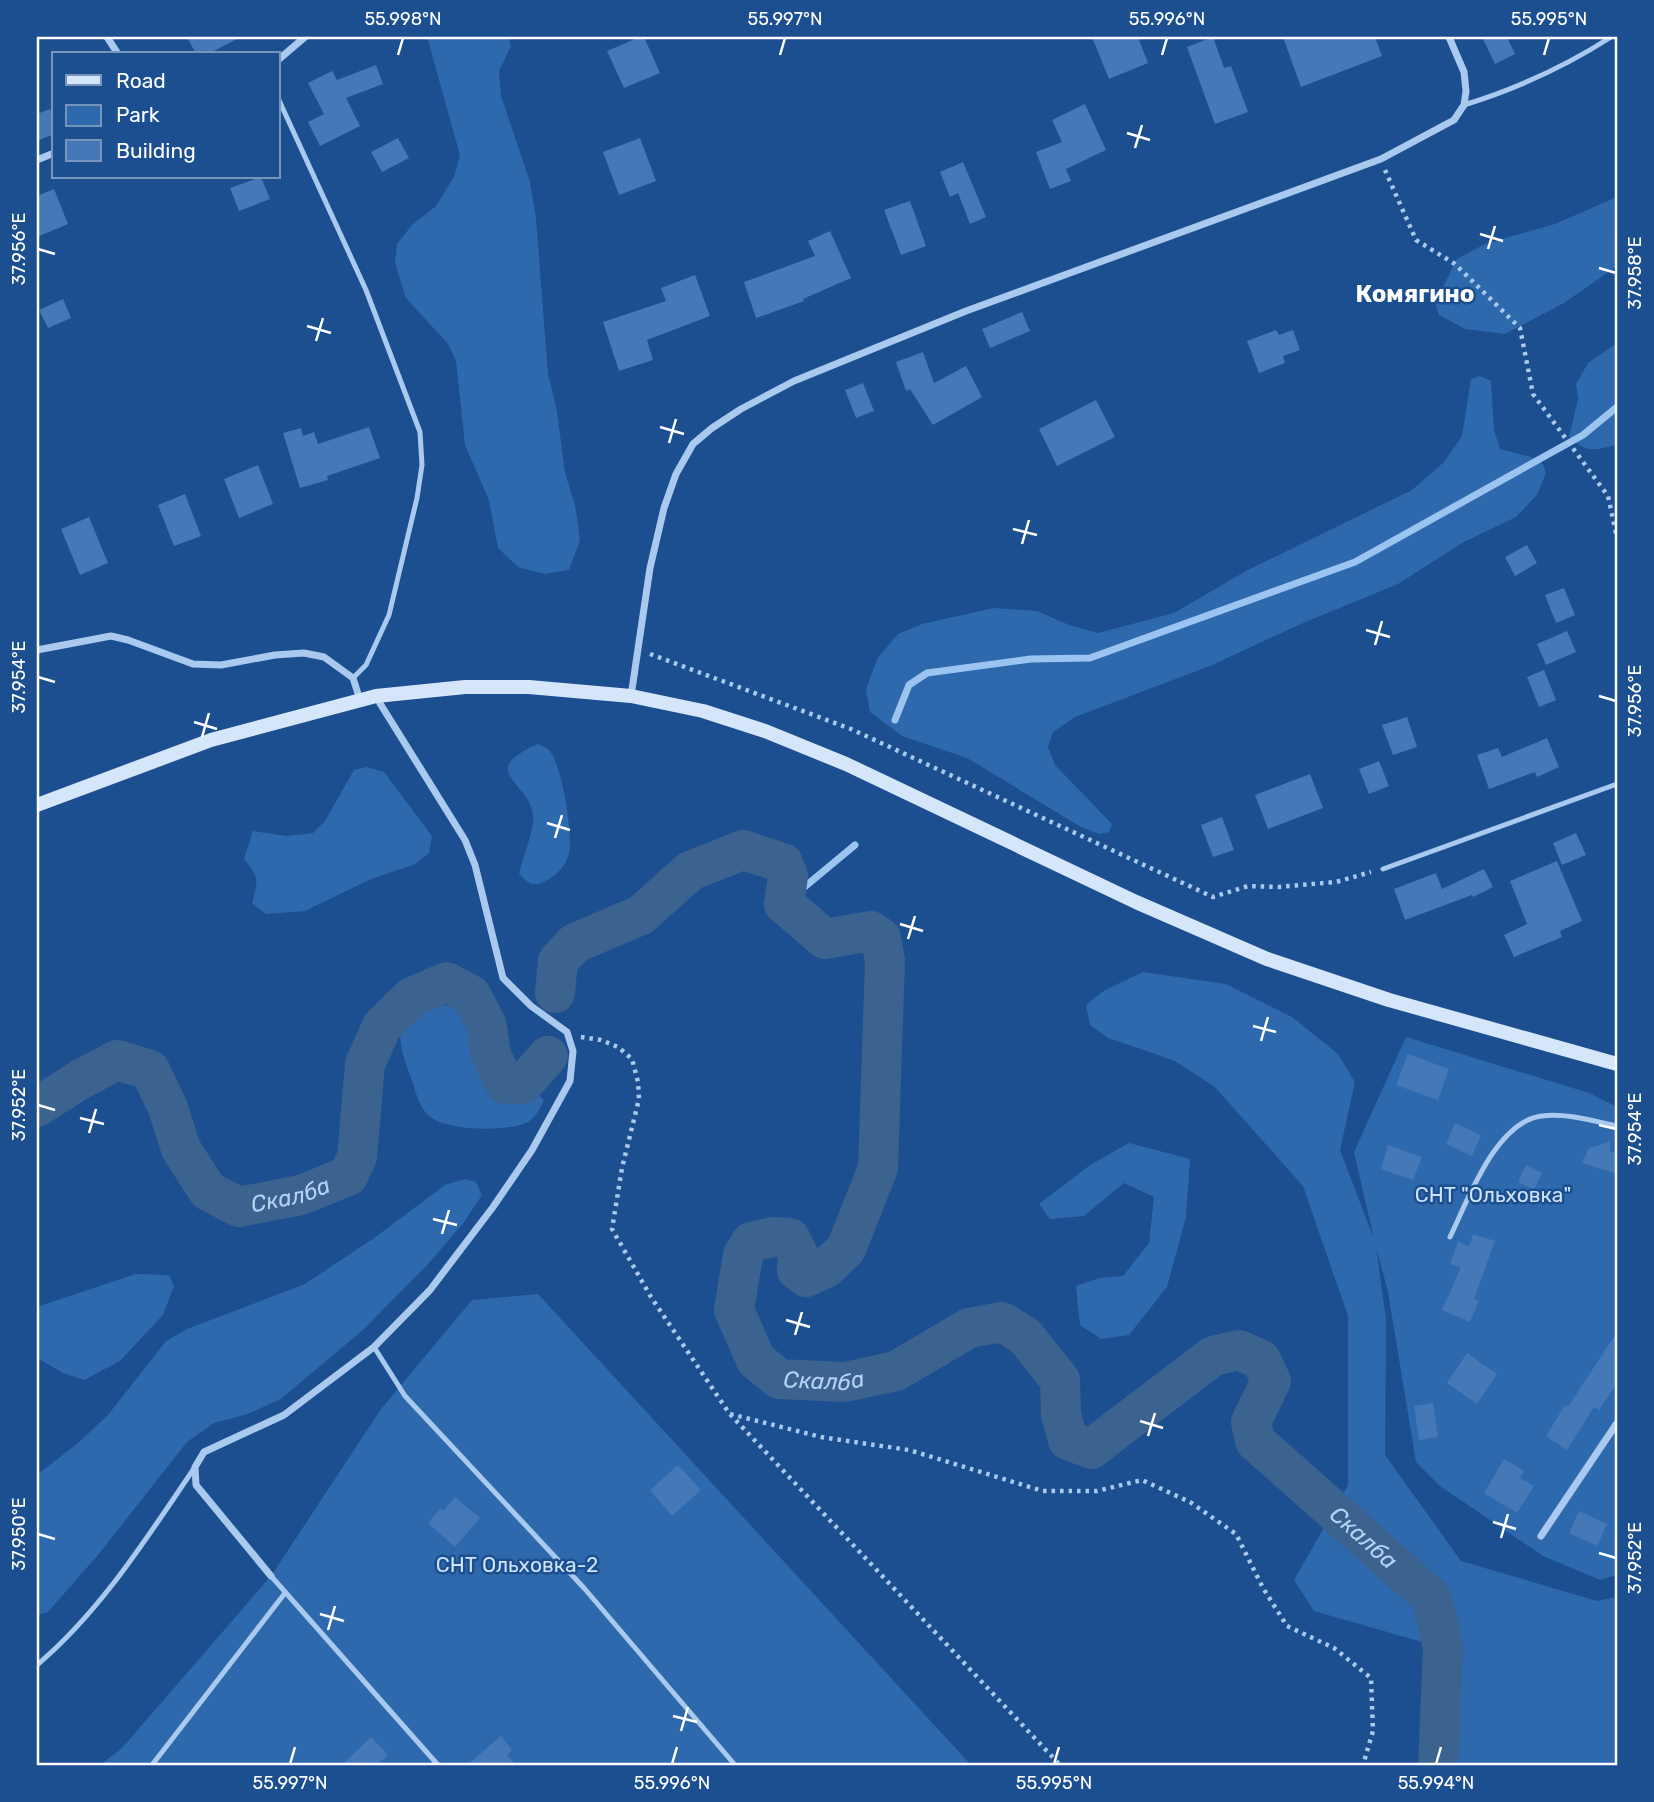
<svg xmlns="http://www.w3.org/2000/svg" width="1654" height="1802" font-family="Rubik,sans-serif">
<rect width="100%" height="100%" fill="#1b4f8f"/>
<!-- green -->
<path fill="#2e69ad" d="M427,37H509L511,46L499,71L501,96L530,182L536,218L548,374L557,411L565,473L575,505L580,540L569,570L545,574L518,567L498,548L489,500L465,445L456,361L448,344L406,298L395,263L397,244L412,225L436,206L454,177L460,155Z
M1617,197V266L1564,303L1505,334L1465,329L1439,315L1435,303L1457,259L1485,244L1555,224Z
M1617,343V445C1593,450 1589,454 1569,437L1578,399L1576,384L1588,363Z
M1480,376L1491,381L1494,430L1500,449L1531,457L1543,464L1546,473L1537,495L1516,517L1462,543L1398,584L1303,623L1210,666L1075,717L1053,732L1048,747L1055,765L1112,824L1109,832L1099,834L1081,827L967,758L902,736L870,712L866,690L877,659L898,634L922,624L994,608L1037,611L1069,625L1098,633L1174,613L1246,571L1412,490L1444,462L1462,436L1471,379Z
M538,744C541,746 545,747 548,749C562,762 573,834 569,853C566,867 554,878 541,883C530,887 526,881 519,873C523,858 535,828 533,814C528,781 476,771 538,744Z
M367,767L384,772L432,836L429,853L415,864L369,880L305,911L266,914L252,903C258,881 260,878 244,859L253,831L287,836L313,833L325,821L354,770Z
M1143,972L1226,984L1292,1017L1338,1054L1355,1082L1340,1150L1374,1239L1354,1152L1406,1037L1589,1093L1617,1107V1575L1600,1580L1543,1556L1440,1486L1416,1462L1388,1292L1376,1247L1386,1319L1385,1455L1461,1561L1597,1601L1617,1597V1765H1438L1443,1648L1314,1611L1294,1580L1348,1485V1316L1303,1186L1215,1087L1173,1060L1108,1038L1090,1025L1086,1005L1105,990Z
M434,1004C440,1005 446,1005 451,1006C491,1019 467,1087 507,1096C515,1098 526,1093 534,1091L544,1100C539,1110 537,1116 528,1122C509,1132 450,1131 432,1118C419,1109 417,1095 412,1081C399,1045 387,1017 434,1004Z
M1129,1143L1190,1159L1186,1217L1167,1287L1129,1335L1101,1339L1080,1325L1076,1286L1100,1278L1123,1276L1149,1243L1154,1197L1124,1183L1084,1216L1050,1219L1039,1204L1090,1165Z
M465,1179L476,1182L482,1195L464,1222L428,1264L364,1329L281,1399L248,1414L214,1423L187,1442L98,1555L48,1612L37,1615V1475L78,1443L108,1415L166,1341L187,1329L305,1284L374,1238L445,1185Z
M136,1274L169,1275L174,1286L163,1315L120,1361L84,1380L63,1373L37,1358V1307Z
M538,1294L971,1765H100L122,1748L271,1576L381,1409L472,1300Z"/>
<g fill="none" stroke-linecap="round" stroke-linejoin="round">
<!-- stream -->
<path stroke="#9cc4f0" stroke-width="7" d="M895,720L909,685L927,673L1031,659L1090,658L1355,562L1583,435L1617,407
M784,904L855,845"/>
<!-- river -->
<g stroke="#3c6290" stroke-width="40">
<path id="s1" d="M555,993L558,961L575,943L641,915L690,871L743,850L783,863L788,876L784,904L825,939L871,931L881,938L885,961L878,1168L846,1249L826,1268L806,1277L797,1270L798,1254L790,1238L773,1237L751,1242L743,1255L734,1310L756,1360L779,1379L845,1382L896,1371L969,1328L1002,1322L1025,1336L1060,1380L1061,1415L1068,1440L1091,1449L1213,1356L1239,1350L1261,1360L1271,1381L1251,1422L1255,1441L1432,1598L1443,1648L1438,1765"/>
<path id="s2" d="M37,1107L81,1079L117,1060L150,1070L168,1108L181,1149L208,1191L239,1207L301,1195L348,1176L357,1157L365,1064L382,1026L412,997L447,982L471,995L487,1026L491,1055L505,1084H523L548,1056"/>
</g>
</g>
<!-- building -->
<path fill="#4478b7" d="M187,37H241L208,54H196Z
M640,37H644L660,73L624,88L607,51Z
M1092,37H1138L1148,63L1109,79Z
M1213,37L1224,68L1231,66L1248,112L1215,124L1187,47Z
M1283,37H1375L1382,56L1301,87Z
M1482,37H1507L1515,54L1495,64Z
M376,65L383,84L346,98L360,126L320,146L308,122L324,114L308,83L332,71L337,80Z
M1085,104L1106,150L1066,169L1071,181L1050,189L1036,152L1062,142L1052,120Z
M50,109L54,120V134L37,141V114Z
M398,138L409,158L382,172L371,152Z
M640,138L656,181L619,195L603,152Z
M963,162L986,217L970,224L958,193L950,197L940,172Z
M261,177L270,199L239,211L230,188Z
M54,189L68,224L37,237V196Z
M910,201L926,246L901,255L884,210Z
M830,231L851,278L803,299L804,301L756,318L744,282L815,256L808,241Z
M695,275L710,316L647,340L653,360L619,371L603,322L666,301L661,288Z
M63,299L71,318L48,328L39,310Z
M1022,312L1030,331L990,348L982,329Z
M1276,330L1279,335L1293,330L1300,350L1283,356L1285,363L1259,373L1247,341Z
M923,352L934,383L966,366L982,397L933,425L910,389L906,391L896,362Z
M863,383L874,411L856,418L845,390Z
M1096,400L1115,437L1057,466L1039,429Z
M369,427L380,458L327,476L328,480L300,488L283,433L301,428L303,436L314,432L318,444Z
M258,465L273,504L239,518L224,479Z
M185,494L201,536L174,546L158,505Z
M89,517L108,563L80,575L61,529Z
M1527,545L1537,563L1515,576L1505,557Z
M1564,588L1575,615L1556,623L1545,595Z
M1567,631L1576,652L1546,665L1537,644Z
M1544,670L1556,700L1539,707L1527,677Z
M1407,717L1417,747L1393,755L1382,725Z
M1547,738L1559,767L1537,777L1535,772L1489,789L1477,755L1498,748L1502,757Z
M1379,761L1389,786L1369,794L1359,769Z
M1310,774L1323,808L1268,829L1255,795Z
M1222,817L1234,850L1213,857L1201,825Z
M1576,833L1586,855L1562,865L1553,843Z
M1557,861L1582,921L1560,931L1562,937L1514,957L1504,935L1527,924L1510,881Z
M1484,869L1493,887L1473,897L1472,895L1405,920L1394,889L1436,873L1442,889Z
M1408,1054L1449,1069L1438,1100L1396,1085Z
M1455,1123L1481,1135L1472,1156L1446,1144Z
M1610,1142V1151L1617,1153V1174L1582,1163L1589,1148Z
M1388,1145L1422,1157L1413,1180L1381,1169Z
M1526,1165L1542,1173L1534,1190L1518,1182Z
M1473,1234L1495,1241L1474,1299L1479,1301L1470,1322L1442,1310L1461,1267L1450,1264L1458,1242L1469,1246Z
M1617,1332V1383L1599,1410L1594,1407L1567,1450L1546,1436L1565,1405L1568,1407Z
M1467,1353L1497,1374L1477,1404L1447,1383Z
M1433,1403L1438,1437L1419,1440L1414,1406Z
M1504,1459L1524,1471L1520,1478L1534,1486L1517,1513L1484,1493Z
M678,1465L701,1490L672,1516L650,1490Z
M455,1497L480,1518L455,1547L428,1523L441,1508L443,1511Z
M1579,1511L1607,1524L1597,1546L1569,1533Z
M501,1736L512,1750L507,1755L516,1765H467Z
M371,1737L388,1755L377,1765H342Z"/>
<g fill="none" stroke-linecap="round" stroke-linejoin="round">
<!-- path -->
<path stroke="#a9c9ee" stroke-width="4.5" stroke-dasharray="3.5 5" stroke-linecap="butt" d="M1385,170L1416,240L1455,264L1520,328L1533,394L1608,496L1617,538
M650,654L851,729L1213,897L1248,886L1278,887L1336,882L1371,872
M581,1037L601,1040L618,1047L632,1059L638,1082L639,1099L622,1168L612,1229L651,1297L729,1413L1060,1765
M730,1414L821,1437L909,1450L1043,1491H1097L1142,1480L1190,1502L1236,1534L1263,1588L1287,1626L1334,1648L1371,1678L1373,1731L1363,1765"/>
<!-- lane -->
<path stroke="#a9c9ee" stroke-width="5" d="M278,98L366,290L420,432L422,465L417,498L389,615L366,665L353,678
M1464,105C1516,89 1566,66 1611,37
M1383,869L1617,784
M1450,1237C1468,1200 1496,1121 1542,1116C1567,1113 1593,1121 1617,1126
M374,1347L405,1396L584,1588L735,1765
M271,1576L438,1765
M37,1665C101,1611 148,1536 195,1467
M152,1765L285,1593"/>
<!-- street -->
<path stroke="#a9c9ee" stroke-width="7" d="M107,37L118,54
M278,60L305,37
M37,160L54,153
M37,650L111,636L128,640L193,664L221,665L275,655L304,653L324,657L353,678L360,700
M631,696L650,568L664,508L676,474L693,444L712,428L741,409L794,381L966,311L1381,159L1454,120L1464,105L1466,91L1464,72L1449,37
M1541,1536L1617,1423
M271,1576L196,1485L195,1467L204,1452L284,1415L374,1347L430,1290L493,1207L532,1150L570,1081L573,1051L567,1032L531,1006L503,978L475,865L465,840L376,697"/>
<!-- secondary -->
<path stroke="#d6e6fa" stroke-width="14" d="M37,805L211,740L376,696L465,687H529L631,696L703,711L765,731L846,764L1136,902L1267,959L1389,1000L1617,1064"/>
</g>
<!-- ticks -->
<path fill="none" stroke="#fff" stroke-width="2.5" d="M398,55L403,38M780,55L785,38M1162,55L1167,38M1544,55L1549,38M1127,133L1150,140M1135,148L1142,125M1480,234L1503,241M38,249L55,254M1488,249L1495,226M1599,268L1616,273M307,326L331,333M316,341L323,318M660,427L684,434M669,443L676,419M1013,529L1037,535M1022,544L1029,520M1366,630L1390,637M1375,645L1382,621M38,677L55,682M1599,696L1616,701M194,722L217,729M202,737L209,713M547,823L570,830M555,838L562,815M900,924L923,931M908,939L915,916M1253,1026L1276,1032M1261,1041L1268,1017M38,1105L55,1110M80,1118L104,1124M1599,1125L1616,1129M89,1133L96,1109M433,1219L457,1225M442,1234L449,1210M786,1320L810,1327M795,1335L802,1312M1140,1421L1163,1428M1148,1436L1155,1413M1493,1522L1516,1529M38,1534L55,1539M1501,1538L1508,1514M1599,1553L1616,1558M320,1614L344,1621M328,1630L335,1606M673,1716L697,1722M681,1731L688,1707M290,1764L295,1747M672,1764L677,1747M1054,1764L1059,1747M1436,1764L1441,1747"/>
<g text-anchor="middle" stroke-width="5" stroke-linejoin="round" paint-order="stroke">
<!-- park labels -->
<g font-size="21" fill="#cfe3fa" stroke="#1b4f8f">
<text x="1493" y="1202">СНТ "Ольховка"</text>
<text x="517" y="1572">СНТ Ольховка-2</text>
</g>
<!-- water labels -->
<g font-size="23" font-style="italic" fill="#b5d3f5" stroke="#1b4f8f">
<text dy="8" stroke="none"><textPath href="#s2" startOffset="350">Скалба</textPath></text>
<text dy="8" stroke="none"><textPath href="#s1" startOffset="1101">Скалба</textPath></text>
<text dy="8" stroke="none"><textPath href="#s1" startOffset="1899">Скалба</textPath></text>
</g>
<!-- quarter labels -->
<g font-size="24" font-weight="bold" fill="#fff" stroke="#1b4f8f">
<text x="1415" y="302">Комягино</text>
</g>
</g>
<!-- border -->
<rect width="1654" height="1802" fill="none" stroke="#1b4f8f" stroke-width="77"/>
<!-- legend -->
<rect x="52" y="52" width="228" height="126" fill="#1b4f8f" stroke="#7695bc" stroke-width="2"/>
<rect x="66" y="75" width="35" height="10" fill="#d6e6fa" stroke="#7695bc" stroke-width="2"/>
<text x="116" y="88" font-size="21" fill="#ffffff">Road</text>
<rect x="66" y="105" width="35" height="21" fill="#2e69ad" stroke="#7695bc" stroke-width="2"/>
<text x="116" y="122" font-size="21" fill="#ffffff">Park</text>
<rect x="66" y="140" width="35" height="21" fill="#4478b7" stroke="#7695bc" stroke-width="2"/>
<text x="116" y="158" font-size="21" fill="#ffffff">Building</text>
<rect x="38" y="38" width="1578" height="1726" fill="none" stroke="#fff" stroke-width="2.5"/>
<g font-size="18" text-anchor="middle" fill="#fff">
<text x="403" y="25">55.998°N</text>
<text x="785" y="25">55.997°N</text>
<text x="1167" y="25">55.996°N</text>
<text x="1549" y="25">55.995°N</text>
<text transform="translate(19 249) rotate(-90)" y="6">37.956°E</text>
<text transform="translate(1635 273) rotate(-90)" y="6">37.958°E</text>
<text transform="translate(19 677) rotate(-90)" y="6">37.954°E</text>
<text transform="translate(1635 701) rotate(-90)" y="6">37.956°E</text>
<text transform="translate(19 1105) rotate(-90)" y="6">37.952°E</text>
<text transform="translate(1635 1129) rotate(-90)" y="6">37.954°E</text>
<text transform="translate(19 1534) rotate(-90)" y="6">37.950°E</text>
<text transform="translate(1635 1558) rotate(-90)" y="6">37.952°E</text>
<text x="290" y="1789">55.997°N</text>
<text x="672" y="1789">55.996°N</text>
<text x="1054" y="1789">55.995°N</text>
<text x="1436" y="1789">55.994°N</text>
</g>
</svg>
